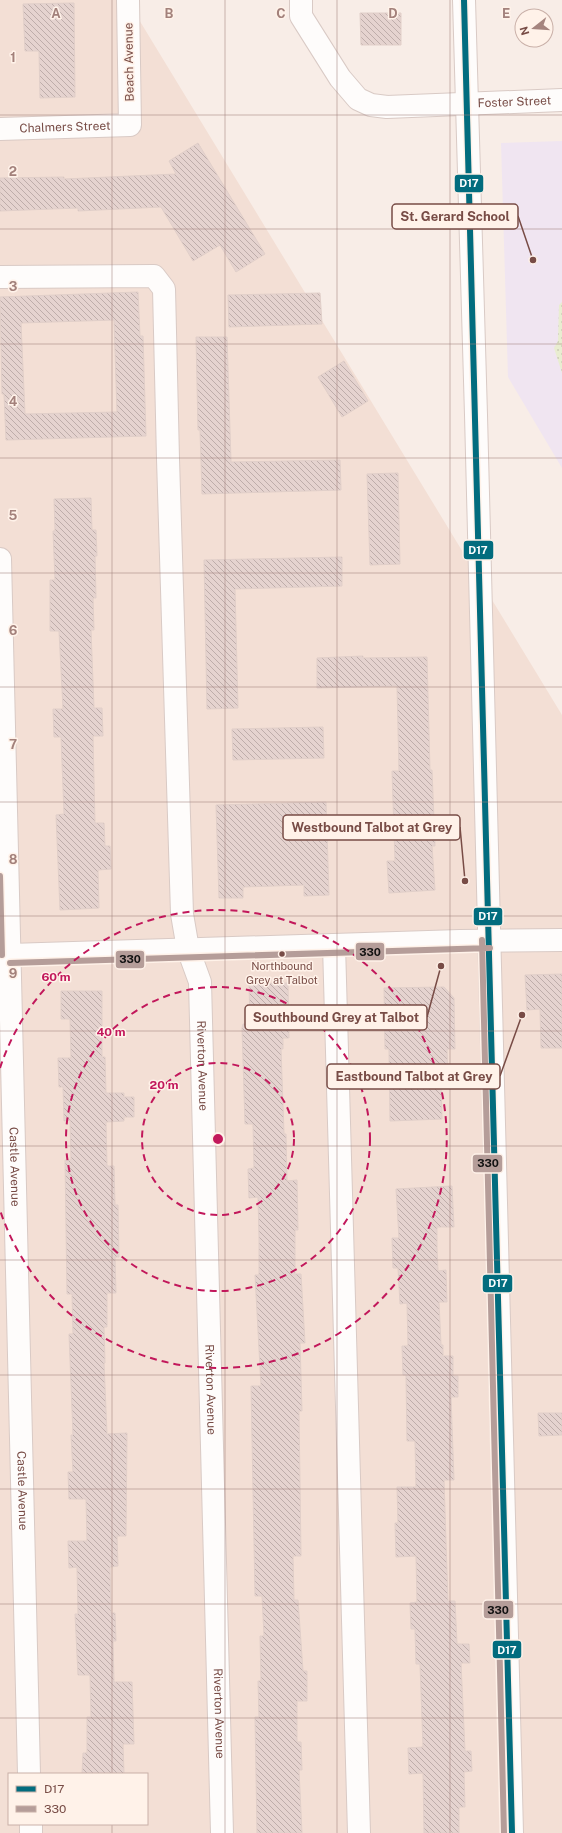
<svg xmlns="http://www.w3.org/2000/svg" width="562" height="1833" font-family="'Public Sans',sans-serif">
<defs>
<pattern id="park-dots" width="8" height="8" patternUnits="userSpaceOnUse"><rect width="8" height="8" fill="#e9edd1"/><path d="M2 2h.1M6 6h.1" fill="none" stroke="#cbcdb5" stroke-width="1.8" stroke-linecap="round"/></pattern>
<pattern id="building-back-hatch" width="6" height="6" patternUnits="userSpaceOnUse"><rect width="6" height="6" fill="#e5d3cf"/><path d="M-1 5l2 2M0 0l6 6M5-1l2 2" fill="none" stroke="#beadaa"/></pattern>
</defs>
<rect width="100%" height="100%" fill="#f8ede7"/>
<!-- residential -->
<path fill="#f3dfd5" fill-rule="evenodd" d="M0,0H127L562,715V1833H0ZM9,1774H147V1824H9Z"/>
<!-- education -->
<path fill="#f0e5f1" d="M562,141V468L508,377L501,143Z"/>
<!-- park -->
<path fill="url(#park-dots)" d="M562,302V373L554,348L558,341L559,305Z"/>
<!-- building -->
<path fill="url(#building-back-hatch)" stroke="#e1cfc9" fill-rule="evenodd" d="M74,3L75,97L40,98L39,51H25L23,4Z
M360,13H401V45H361Z
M198,143L265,254L236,272L220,245L193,261L161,207L78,211V208L0,211V178L64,177V179L176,174L169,161Z
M138,292L140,336H143L146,436L6,440L4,394H2L0,297ZM114,320L117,412L25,414L21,323Z
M320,293L322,324L229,327L228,295Z
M196,337H227L231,462L340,460L341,490L202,494L200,430H198Z
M344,361L368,401L342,417L318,377Z
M398,473L400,564L370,565L367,474Z
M91,498L92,530H96L97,556H95L96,598H93L94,630H91L94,708H102L103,736H93L95,823H104L105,846H110L111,869L98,870L99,908L60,910L56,815L64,814L61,737H54L53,709H63L59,631H50V580H55L53,531H55L54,499Z
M342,557V586L235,589L238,708L207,709L204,560Z
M363,656V658L427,657L430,770H432L435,846H432L435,890L389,893L387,861H395L392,771H399L397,686L317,688V658Z
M323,727L324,758L233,760L232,729Z
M326,802L329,895L304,896V885L243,887V898H219L216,805Z
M562,974V1048H541L540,1009L527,1010L525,975Z
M288,983L289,1038H283V1049H281L284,1134H286L287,1181L297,1180L298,1230H295V1274H301L305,1343H300L302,1411H299L301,1556H293L294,1600H298L303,1671H307V1701H297V1742H301L302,1770H299L302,1833H257L255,1717H259L258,1681H261L260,1636H264L262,1596H255L251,1386H261L255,1275H259V1237L258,1197L249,1198L248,1169L254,1168L253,1124H245L242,1028L243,1024H250L249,984Z
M444,987L454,998L455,1049H447L448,1083H441L442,1119L390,1121L389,1049H385L384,988Z
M61,991H102V1057H105L106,1093H124V1097H134V1117H124V1121L106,1122L107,1166H114L115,1205H118L119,1257H115L116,1293H107V1327H104L105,1363H104L107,1434L127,1433L126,1536H117L118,1566L110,1567L111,1613H115L116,1641H113L114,1682H132L134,1744H123L124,1774H82L83,1753H87V1717H91L90,1675H78L75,1614H78L77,1567L69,1568L68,1541H87L86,1499H69L68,1472H73L71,1435H73L69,1334H73L72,1294H67L65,1160H71L70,1120L64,1121L63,1087H59L58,1058H71L70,1019H61Z
M452,1186L454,1227H437V1248L438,1271L446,1270L447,1302H439L441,1345H443V1356H453V1376H458V1397H451L454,1480H444L448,1601H455L457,1644H469L470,1663H461L465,1751H471L472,1771L464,1772L465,1807H459V1833H424L423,1773L409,1774L408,1748L423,1747L420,1664H416L415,1629H411L410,1603L417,1602L416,1556L396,1557L395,1523H398L397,1487H416L415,1441H407L406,1375H403L402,1346H408L407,1303L400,1304L398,1268H393L392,1238H399L396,1189Z
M538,1413H562V1435L539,1436Z"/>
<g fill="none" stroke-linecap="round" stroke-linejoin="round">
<defs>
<g id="minor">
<path id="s1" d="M301,0V16L340,78L358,99L371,105L387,107L562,100"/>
<path d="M464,0L476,415L512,1833"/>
<path id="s2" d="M0,129L130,125L128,0"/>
<path id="s3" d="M0,277L154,276L164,289L168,459L182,914L188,949L200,982L222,1833"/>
<path id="s4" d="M0,559L29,1774"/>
<path d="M334,945L359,1833"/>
<path d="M10,955L460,941L562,940"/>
<path d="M31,1824V1833"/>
</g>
</defs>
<!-- minor casing -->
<use href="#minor" stroke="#d9cac5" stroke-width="24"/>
<!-- minor -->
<use href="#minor" stroke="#fefcfb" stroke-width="22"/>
<defs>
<path id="bus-1" d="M464,0L512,1833"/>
<path id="bus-2" d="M0,876L2,955
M482,940L504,1833
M10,963L490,948"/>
</defs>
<!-- bus-1 casing -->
<use href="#bus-1" stroke="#fff2e9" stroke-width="9"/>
<!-- bus-2 casing -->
<use href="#bus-2" stroke="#fff2e9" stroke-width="9"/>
<!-- bus-1 -->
<use href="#bus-1" stroke="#026c7e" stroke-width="6"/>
<!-- bus-2 -->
<use href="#bus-2" stroke="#b59d99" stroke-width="6"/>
</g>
<!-- grid -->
<path fill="none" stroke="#a3817b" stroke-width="1" stroke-opacity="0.55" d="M112,0V1774M225,0V1833M337,0V1833M450,0V1833M0,115H562M0,229H562M0,344H562M0,458H562M0,573H562M0,687H562M0,802H562M0,916H562M0,1031H562M0,1146H562M0,1260H562M0,1375H562M0,1489H562M0,1604H562M0,1718H562M112,1824V1833"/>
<!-- distance rings -->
<g fill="none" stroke="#c2185b" stroke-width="2" stroke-dasharray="7 5">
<circle cx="218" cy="1139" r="76"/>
<circle cx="218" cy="1139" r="152"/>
<path d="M0 1068A229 229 0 1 1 0 1210"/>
</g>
<!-- markers -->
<circle fill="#784c46" stroke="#fff2e9" stroke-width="1.5" cx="282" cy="954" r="3.5"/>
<g text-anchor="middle" stroke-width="3" stroke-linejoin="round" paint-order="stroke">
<!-- bus labels -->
<g font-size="11" fill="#784c46" stroke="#fff2e9">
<text x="282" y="970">Northbound<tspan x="282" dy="14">Grey at Talbot</tspan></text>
</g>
<!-- street labels -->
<g font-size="12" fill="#784c46" stroke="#fff2e9">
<text transform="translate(129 62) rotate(-91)" y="4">Beach Avenue</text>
<text dy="4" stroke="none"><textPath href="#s1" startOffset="275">Foster Street</textPath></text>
<text dy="4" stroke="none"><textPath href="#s2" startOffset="65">Chalmers Street</textPath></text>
<text dy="4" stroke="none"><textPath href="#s3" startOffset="950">Riverton Avenue</textPath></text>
<text dy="4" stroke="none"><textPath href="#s4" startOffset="608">Castle Avenue</textPath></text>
<text dy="4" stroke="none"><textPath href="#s3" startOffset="1274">Riverton Avenue</textPath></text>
<text dy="4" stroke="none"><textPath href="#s4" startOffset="932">Castle Avenue</textPath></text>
<text dy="4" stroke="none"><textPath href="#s3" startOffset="1598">Riverton Avenue</textPath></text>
</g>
</g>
<g font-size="13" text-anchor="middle" font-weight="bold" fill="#a3817b" stroke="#fff2e9" stroke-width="3" stroke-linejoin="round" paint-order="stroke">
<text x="56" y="18">A</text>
<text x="169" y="18">B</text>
<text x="281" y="18">C</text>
<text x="393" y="18">D</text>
<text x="506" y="18">E</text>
<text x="13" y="62">1</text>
<text x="13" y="176">2</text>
<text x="13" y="291">3</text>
<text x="13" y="406">4</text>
<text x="13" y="520">5</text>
<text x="13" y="635">6</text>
<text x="13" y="749">7</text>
<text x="13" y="864">8</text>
<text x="13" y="978">9</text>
</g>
<circle cx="218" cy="1139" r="6" fill="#c2185b" stroke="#fff2e9" stroke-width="2"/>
<g font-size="12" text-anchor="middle" font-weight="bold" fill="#c2185b" stroke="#fff2e9" stroke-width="3" stroke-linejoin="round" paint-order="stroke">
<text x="56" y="981">60 m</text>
<text x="111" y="1036">40 m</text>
<text x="164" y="1089">20 m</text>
</g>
<!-- callouts -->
<path fill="none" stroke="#784c46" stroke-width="1.5" d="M533 260L518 216M465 881L460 827M441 966L427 1017M522 1015L500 1076"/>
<g fill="#784c46" stroke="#fff2e9" stroke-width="1.5">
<circle cx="533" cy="260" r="4"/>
<circle cx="465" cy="881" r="4"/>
<circle cx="441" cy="966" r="4"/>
<circle cx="522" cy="1015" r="4"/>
</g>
<g fill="#fff2e9" stroke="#784c46" stroke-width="1.5">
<rect x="392" y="204" width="126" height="25" rx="4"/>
<rect x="283" y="815" width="177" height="25" rx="4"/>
<rect x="245" y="1005" width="182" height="25" rx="4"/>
<rect x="327" y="1064" width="173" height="25" rx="4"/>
</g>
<g font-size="13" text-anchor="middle" font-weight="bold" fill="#784c46">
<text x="455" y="221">St. Gerard School</text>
<text x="372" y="832">Westbound Talbot at Grey</text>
<text x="336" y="1022">Southbound Grey at Talbot</text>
<text x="414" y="1081">Eastbound Talbot at Grey</text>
</g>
<g stroke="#fff2e9" stroke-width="1.5">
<rect x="454" y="174" width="30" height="19" rx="4" fill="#026c7e"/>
<rect x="463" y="540" width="31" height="20" rx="4" fill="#026c7e"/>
<rect x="473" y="907" width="30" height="19" rx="4" fill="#026c7e"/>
<rect x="355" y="942" width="30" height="19" rx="4" fill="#b59d99"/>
<rect x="115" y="950" width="30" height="19" rx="4" fill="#b59d99"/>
<rect x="472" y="1154" width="31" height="19" rx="4" fill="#b59d99"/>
<rect x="482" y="1274" width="31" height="19" rx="4" fill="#026c7e"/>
<rect x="483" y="1600" width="31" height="19" rx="4" fill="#b59d99"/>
<rect x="492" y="1640" width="30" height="19" rx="4" fill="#026c7e"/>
</g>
<g font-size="11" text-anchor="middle" font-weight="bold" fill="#fff">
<text x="469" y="187">D17</text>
<text x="478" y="554">D17</text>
<text x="488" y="920">D17</text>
<text x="498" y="1287">D17</text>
<text x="507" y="1654">D17</text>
</g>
<g font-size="11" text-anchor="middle" font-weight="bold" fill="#111">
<text x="370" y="956">330</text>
<text x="130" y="963">330</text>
<text x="488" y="1167">330</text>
<text x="498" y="1614">330</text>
</g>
<!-- legend -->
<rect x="8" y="1773" width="140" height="52" fill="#fff2e9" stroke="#c9b0a8"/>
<rect x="16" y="1786" width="20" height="6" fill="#026c7e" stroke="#c9b0a8"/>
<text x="44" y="1793" font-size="12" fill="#784c46">D17</text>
<rect x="16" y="1806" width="20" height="6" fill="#b59d99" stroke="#c9b0a8"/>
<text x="44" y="1813" font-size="12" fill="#784c46">330</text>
<!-- north arrow -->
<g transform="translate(534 28) rotate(253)"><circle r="19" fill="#fff2e9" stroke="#c9b0a8"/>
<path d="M0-3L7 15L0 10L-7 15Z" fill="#a5847e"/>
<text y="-6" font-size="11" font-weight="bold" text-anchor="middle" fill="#784c46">N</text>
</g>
</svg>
